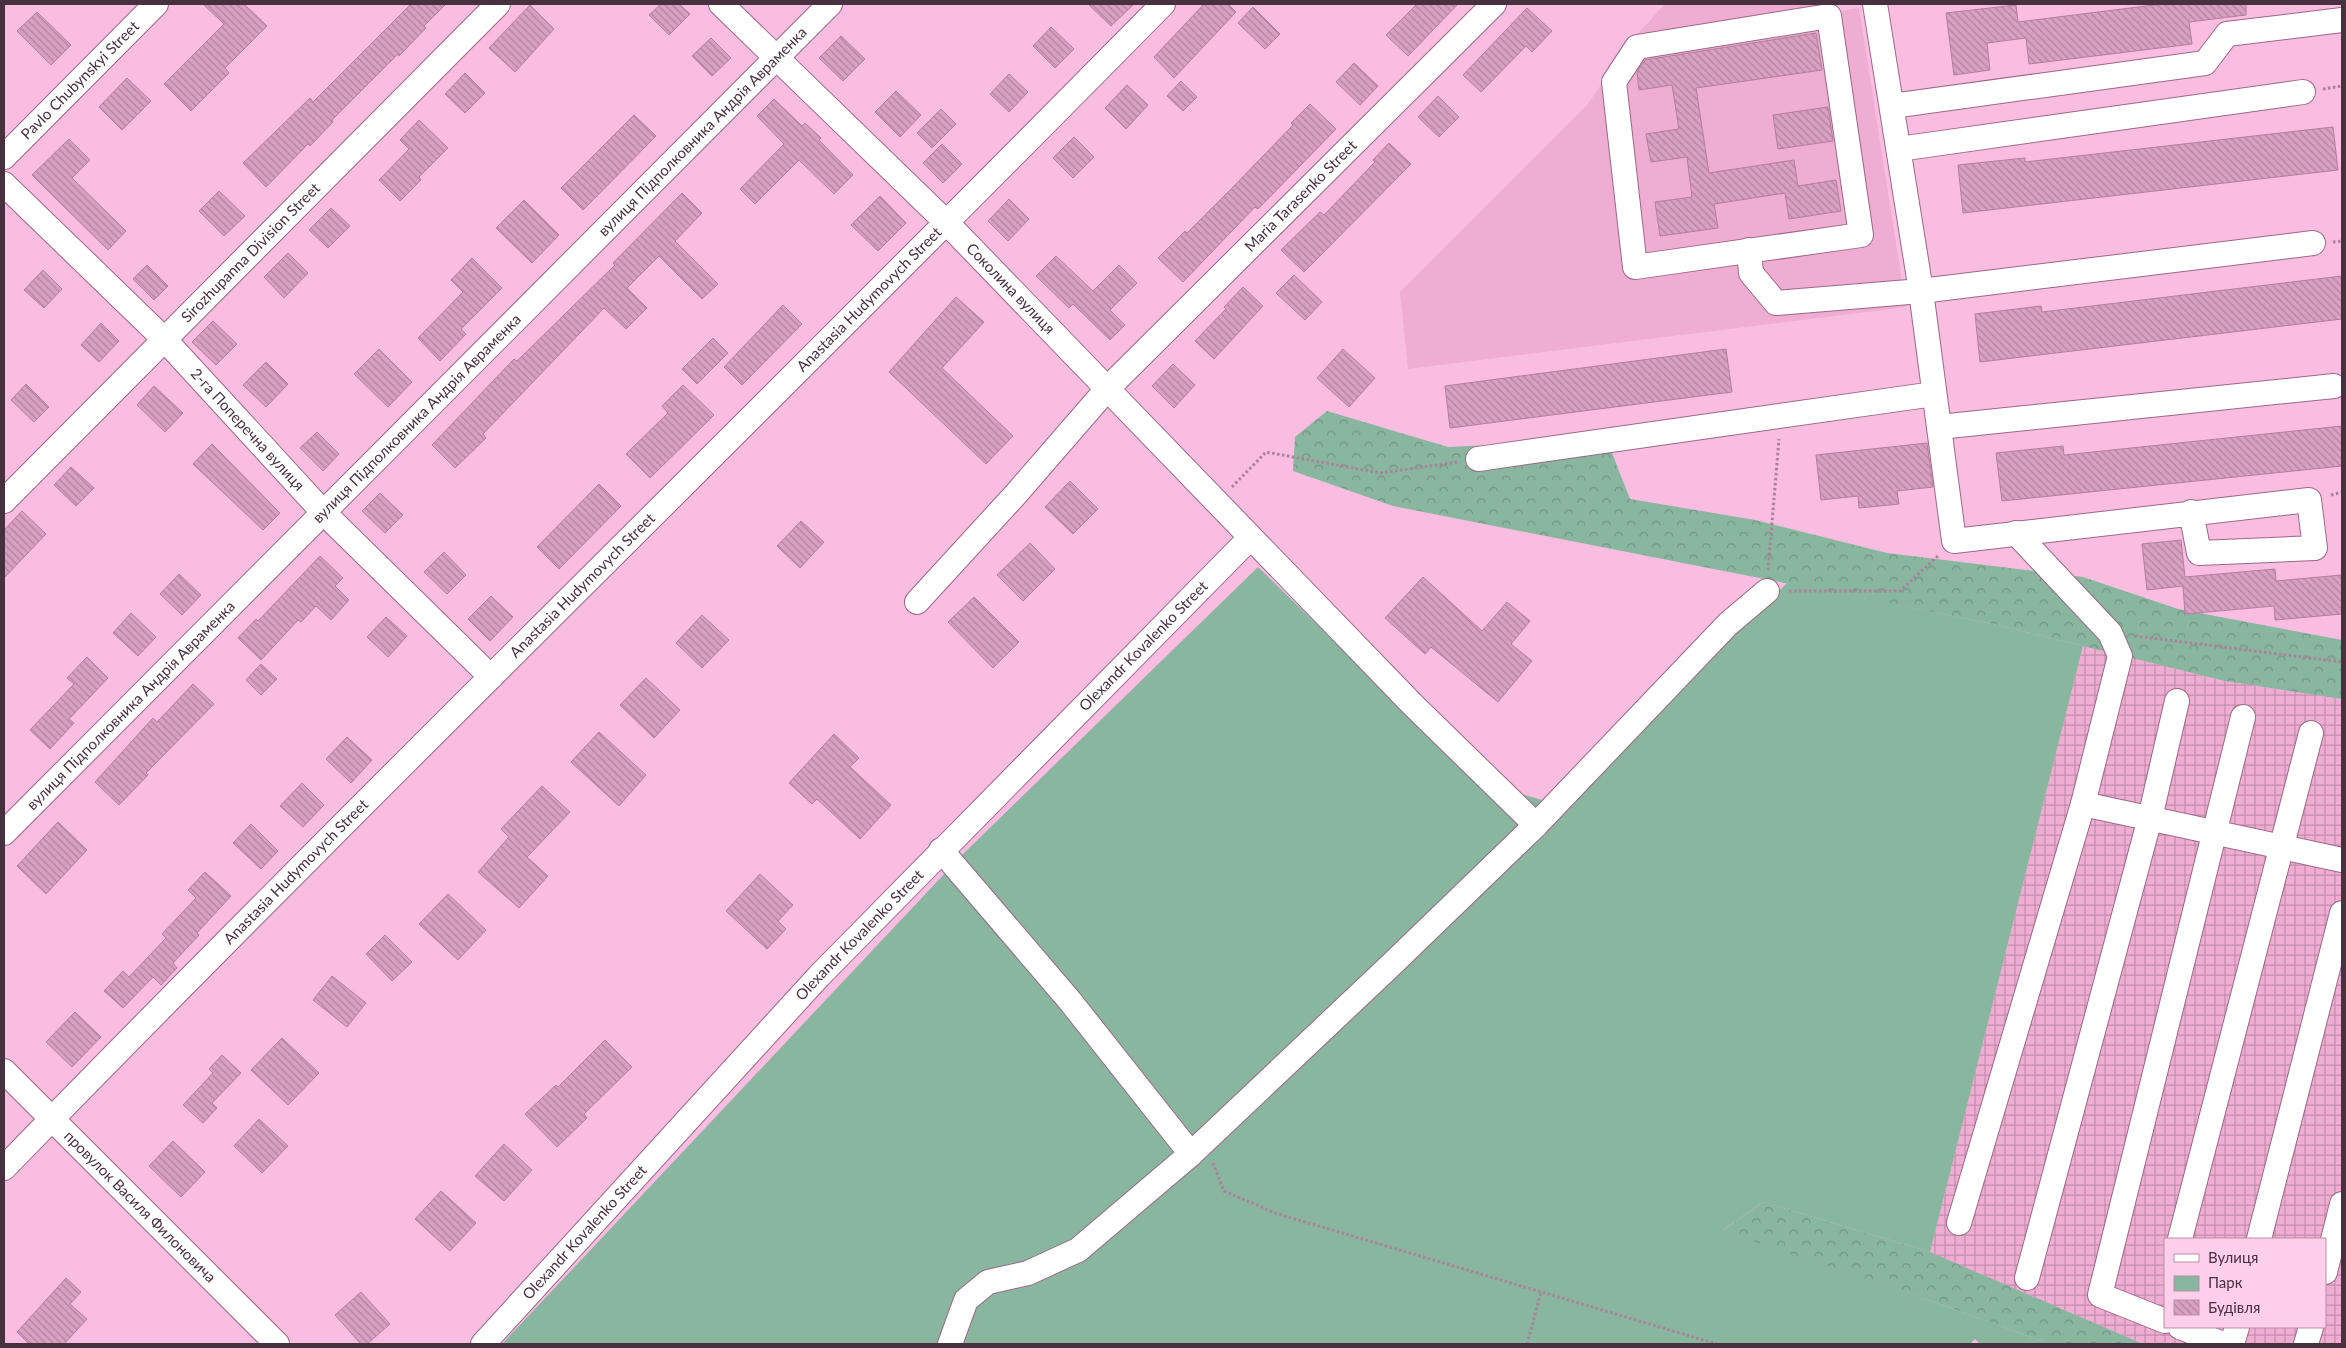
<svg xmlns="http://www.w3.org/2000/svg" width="2346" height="1348" font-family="Lato,sans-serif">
<defs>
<pattern id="industrial-grid" width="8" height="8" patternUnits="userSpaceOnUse" patternTransform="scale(1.25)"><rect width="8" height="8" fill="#efadd4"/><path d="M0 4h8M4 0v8" fill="none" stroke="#c48dad"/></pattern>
<pattern id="forest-crowns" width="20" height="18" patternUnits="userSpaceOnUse" patternTransform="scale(1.25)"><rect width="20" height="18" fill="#88b69f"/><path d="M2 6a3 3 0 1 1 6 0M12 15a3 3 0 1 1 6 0" fill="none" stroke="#719583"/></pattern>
<pattern id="building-back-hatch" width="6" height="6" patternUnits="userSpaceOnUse" patternTransform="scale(1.25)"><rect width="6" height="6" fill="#d9a0c2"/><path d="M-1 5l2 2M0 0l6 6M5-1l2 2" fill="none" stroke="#b2839f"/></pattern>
</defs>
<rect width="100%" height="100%" fill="#f8bde0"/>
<!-- built -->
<path fill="#efadd4" d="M1665,4H1833L1840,11L1859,8L1906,307L1408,369L1400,292L1587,105L1634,38Z"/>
<!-- industrial -->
<path fill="url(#industrial-grid)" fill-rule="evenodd" d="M2083,646L2225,681L2342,699V1344H2143L1930,1252ZM2165,1239H2325V1327H2165Z"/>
<!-- green -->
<path fill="#88b69f" d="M1258,567L1388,693L1508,790L1563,806L1787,583L1998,625L2083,646L1930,1252L1763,1202L1723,1230L1940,1304L2050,1344H1980L1975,1339L1970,1344H502L964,853Z"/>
<!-- forest -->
<path fill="url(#forest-crowns)" d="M1327,411L1448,447L1607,440L1630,499L1755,520L1887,553L2083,577L2178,609L2342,640V699L2225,681L1998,625L1393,506L1293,471L1295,437Z
M1763,1202L1930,1252L2143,1344H2050L1940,1304L1722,1231Z"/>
<!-- building -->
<path fill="url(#building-back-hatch)" stroke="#b47d9e" d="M203,4H244L267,26L225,68L229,73L191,111L164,84L224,24Z
M411,4H446L424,26L426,28L399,56L398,54L332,120L333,122L310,146L308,144L266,187L243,163L310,98L313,102Z
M661,4H679L690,14L669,35L649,15Z
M1088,4H1134L1111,26Z
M1204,4H1228L1236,12L1174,78L1154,57Z
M1417,4H1458L1408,56L1386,35Z
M2162,4H2246V15L2189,22L2192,44L2029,64L2026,38L1987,43L1990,70L1954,75L1946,13L2016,5L2018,22Z
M530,5L554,29L515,72L489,48Z
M1253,7L1280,34L1265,49L1238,23Z
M1527,8L1552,31L1532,52L1526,46L1481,92L1463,75Z
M37,12L71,45L51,65L17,31Z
M1051,27L1074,49L1055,68L1033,46Z
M1816,33L1822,70L1696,88L1709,173L1794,160L1798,186L1836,180L1841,211L1789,219L1785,193L1714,204L1718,228L1660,236L1655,202L1692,197L1687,157L1651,162L1646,134L1679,129L1672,85L1639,90L1637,72L1645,60Z
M841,36L865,59L843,81L819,58Z
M711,38L731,58L712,76L692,56Z
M1354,63L1378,86L1360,105L1336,82Z
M465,73L485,93L465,113L445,94Z
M1009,74L1028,92L1009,112L990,94Z
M127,78L151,101L122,130L99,107Z
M1181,81L1197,97L1183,111L1167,96Z
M1127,85L1148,105L1126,129L1105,108Z
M896,91L921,115L900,137L875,112Z
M1438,96L1459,117L1439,137L1418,117Z
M774,99L802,126L805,123L821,138L819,140L853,175L834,194L799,160L755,204L740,189L784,144L757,116Z
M1310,104L1336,129L1258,209L1255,207L1183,282L1158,258L1185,231L1187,233L1234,186L1293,125L1291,123Z
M1828,107L1833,141L1778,149L1773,115Z
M941,109L956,124L932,148L917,133Z
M634,115L656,136L583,210L561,188Z
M419,120L448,148L419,177L421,180L400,201L379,180L409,149L400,140Z
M2333,127L2338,170L1963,213L1958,165L2025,158V162Z
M1074,137L1094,157L1073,178L1053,158Z
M69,139L90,160L72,178L126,231L108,250L32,175Z
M1389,143L1411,164L1304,272L1281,250L1320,212L1324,215L1375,162L1373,160Z
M942,144L962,164L943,183L923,163Z
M219,191L245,216L224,236L199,211Z
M682,193L702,213L675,241L718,284L702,299L659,256L627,288L647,308L626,329L604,308L483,434L486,438L455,468L432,445L514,359L517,361L615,265L613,263Z
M880,196L906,223L878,251L851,225Z
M1009,199L1029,219L1008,241L988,221Z
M524,200L559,235L532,263L496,228Z
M331,208L350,226L328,248L309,230Z
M288,253L308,273L284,298L264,277Z
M1056,256L1093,291L1119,265L1137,283L1110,310L1125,325L1110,340L1073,304L1069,308L1036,276Z
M472,258L502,288L461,329L466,334L440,361L418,338L463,292L451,280Z
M147,265L168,286L154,300L133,279Z
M43,270L62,289L44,308L24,290Z
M1294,275L1322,302L1305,320L1276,293Z
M2342,276V319L1980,362L1975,314L2041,306L2042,312Z
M1243,287L1263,306L1214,359L1195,341L1226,309L1224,307Z
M956,297L984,322L942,368L1013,436L986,464L889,372Z
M783,305L802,324L742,385L724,367Z
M213,321L237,344L216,365L192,342Z
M101,323L119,341L99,362L81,345Z
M713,338L728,353L697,384L682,369Z
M379,349L412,382L388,407L354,374Z
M1343,349L1375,378L1349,407L1317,378Z
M1726,349L1732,392L1450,428L1445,386Z
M266,362L288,384L266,407L243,385Z
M1173,364L1195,385L1174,408L1152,386Z
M26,384L49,407L34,422L11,400Z
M683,385L714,415L650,478L626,454L668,413L662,406Z
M154,386L183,413L165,432L137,405Z
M2342,426V466L2002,501L1996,453L2063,446L2064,455Z
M317,432L339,454L323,471L300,448Z
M1927,443L1933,487L1897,491L1899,504L1859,508L1858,496L1821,500L1816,455Z
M212,444L280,513L263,530L193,464Z
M71,467L94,488L76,506L54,485Z
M1070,481L1098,509L1073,534L1045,507Z
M599,484L621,506L559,569L537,547Z
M380,493L403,515L385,533L362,511Z
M22,511L46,534L4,578V530Z
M801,521L824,542L800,568L777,546Z
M2181,540L2185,577L2275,569L2276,581L2342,575V614L2275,620L2274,606L2185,614L2183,586L2147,590L2142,544Z
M1030,543L1055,569L1023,601L997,575Z
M444,552L466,575L447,594L424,572Z
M320,556L343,578L335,586L349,600L331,620L316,606L301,622L298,620L261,660L238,638L256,619L258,621Z
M179,574L201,595L182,615L160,594Z
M1423,577L1482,631L1507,602L1530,621L1511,644L1532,661L1498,702L1431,647L1425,654L1385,618Z
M491,596L513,617L490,641L468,619Z
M974,597L1019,642L993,668L948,622Z
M131,613L156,637L138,656L113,633Z
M702,615L729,640L702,668L676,643Z
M386,617L407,636L388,657L367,637Z
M87,657L108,678L69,719L74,723L50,749L30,730L74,684L67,678Z
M261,664L277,679L261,695L246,680Z
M646,678L680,710L654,738L620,705Z
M193,684L214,704L146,773L148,775L119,805L95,782L153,718L157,722Z
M599,732L646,775L619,806L571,762Z
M834,734L859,758L850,767L891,805L860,839L817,799L812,804L789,783Z
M347,737L372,760L351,783L326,759Z
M302,783L324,805L303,827L280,806Z
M542,786L570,812L527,857L548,876L519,908L478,872L509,837L501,829Z
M58,822L87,850L46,894L17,866Z
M251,824L278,851L261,869L233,843Z
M205,872L231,896L197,933L199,935L173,963L177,968L161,985L153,977L123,1008L104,991L123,971L129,977L166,938L162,934L196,898L188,890Z
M760,874L793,905L778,921L786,929L767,949L726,911Z
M448,894L486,930L458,960L419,924Z
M385,935L412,962L392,981L366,954Z
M332,976L366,1003L347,1027L313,1000Z
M75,1012L101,1037L72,1067L46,1042Z
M282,1038L319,1073L288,1105L251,1070Z
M605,1040L632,1067L584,1114L587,1118L557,1147L525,1114L556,1085L558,1087Z
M222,1055L241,1073L212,1103L217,1108L203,1123L183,1105L213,1073L209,1069Z
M259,1119L288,1146L262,1173L234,1146Z
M173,1141L205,1172L181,1197L149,1166Z
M504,1144L532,1170L504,1201L475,1176Z
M441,1191L476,1223L450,1251L415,1219Z
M66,1278L81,1292L70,1304L87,1319L64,1344H29L17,1332Z
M361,1292L390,1324L367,1344H361L335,1315Z"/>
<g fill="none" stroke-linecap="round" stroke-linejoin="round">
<defs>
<g id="minor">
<path id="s1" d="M721,4L947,223L1412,704L1536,825"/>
<path d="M1875,4L1921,291L1954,541L2309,500L2315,548L2199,553L2191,512"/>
<path d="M1829,16L1861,235L1635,267L1614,82L1637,47Z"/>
<path d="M1892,106L2205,63L2227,34L2342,20"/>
<path d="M1899,149L2303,92"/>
<path id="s2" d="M4,157L156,4"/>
<path id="s3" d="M4,184L165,340L324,513L491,677"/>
<path d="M1749,250L1751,273L1776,303L1921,291L2313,243"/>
<path d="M1939,427L2334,386"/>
<path d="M1478,459L1934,394"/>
<path id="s4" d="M4,501L498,4"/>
<path id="s5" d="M917,602L1016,494L1107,389L1494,4"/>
<path d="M2083,804L2342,860"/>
<path id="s6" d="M4,833L830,4"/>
<path d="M941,850L1070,1001L1191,1154"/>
<path id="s7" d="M4,1071L277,1344"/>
<path id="s8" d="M4,1168C386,776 779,394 1163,4"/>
<path d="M1959,1223L2083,804L2120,656L2110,633L2016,533"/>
<path d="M2180,1239L2311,733"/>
<path d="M2259,1239L2342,913"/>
<path d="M2325,1272L2342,1204"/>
<path d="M2027,1278L2150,818L2177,701"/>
<path d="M2165,1321L2100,1295L2243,717"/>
<path d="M2180,1327L2223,1344"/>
<path id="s9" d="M483,1344L819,976L1250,538"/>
<path d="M950,1344L966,1300L988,1282L1028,1273L1078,1250L1191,1154L1391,965L1536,825L1728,624L1767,591"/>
<path d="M2232,1344L2237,1327"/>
<path d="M2306,1344L2311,1327"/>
</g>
</defs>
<!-- minor casing -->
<use href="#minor" stroke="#9c6787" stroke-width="26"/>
<!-- path -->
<path stroke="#ac809a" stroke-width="3" stroke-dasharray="2.5 2.5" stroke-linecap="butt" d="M2323,89L2342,86
M2333,242L2342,241
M1232,487L1266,452L1380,473L1458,462
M2331,495L2342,492
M1768,570L1779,439
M1789,591H1900L1939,555
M2135,636L2342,662
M1213,1163L1224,1191L1278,1214L1717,1344
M1527,1344L1541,1292"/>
<!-- minor -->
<use href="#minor" stroke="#fff" stroke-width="24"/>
</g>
<g text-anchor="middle" stroke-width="5" stroke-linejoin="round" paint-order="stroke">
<!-- street labels -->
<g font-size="15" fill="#48313f" stroke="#feceea">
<text dy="5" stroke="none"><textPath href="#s2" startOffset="108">Pavlo Chubynskyi Street</textPath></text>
<text dy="5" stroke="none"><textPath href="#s6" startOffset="990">вулиця Підполковника Андрія Авраменка</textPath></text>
<text dy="5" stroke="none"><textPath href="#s5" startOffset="559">Maria Tarasenko Street</textPath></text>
<text dy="5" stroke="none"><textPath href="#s4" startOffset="350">Sirozhupanna Division Street</textPath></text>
<text dy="5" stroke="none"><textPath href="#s1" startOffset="406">Соколина вулиця</textPath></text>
<text dy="5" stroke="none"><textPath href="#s8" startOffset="1226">Anastasia Hudymovych Street</textPath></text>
<text dy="5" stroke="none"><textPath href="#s6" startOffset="585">вулиця Підполковника Андрія Авраменка</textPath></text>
<text dy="5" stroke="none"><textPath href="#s3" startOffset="346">2-га Поперечна вулиця</textPath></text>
<text dy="5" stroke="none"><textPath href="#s8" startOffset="821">Anastasia Hudymovych Street</textPath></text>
<text dy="5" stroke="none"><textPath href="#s9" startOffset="961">Olexandr Kovalenko Street</textPath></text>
<text dy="5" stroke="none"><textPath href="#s6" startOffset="180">вулиця Підполковника Андрія Авраменка</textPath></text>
<text dy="5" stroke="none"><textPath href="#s8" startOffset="416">Anastasia Hudymovych Street</textPath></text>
<text dy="5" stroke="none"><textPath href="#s9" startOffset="556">Olexandr Kovalenko Street</textPath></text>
<text dy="5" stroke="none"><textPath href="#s7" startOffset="192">провулок Василя Филоновича</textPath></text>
<text dy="5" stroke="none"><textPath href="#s9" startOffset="151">Olexandr Kovalenko Street</textPath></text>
</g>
</g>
<!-- border -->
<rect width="2346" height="1348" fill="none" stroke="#48313f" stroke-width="10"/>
<!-- legend -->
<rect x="2164" y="1238" width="162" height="90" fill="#feceea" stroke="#b58fa6"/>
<rect x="2174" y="1254" width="25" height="8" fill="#ffffff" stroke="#b58fa6"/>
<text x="2208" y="1263" font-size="15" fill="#48313f">Вулиця</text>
<rect x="2174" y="1276" width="25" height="15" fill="#88b69f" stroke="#b58fa6"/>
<text x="2208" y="1288" font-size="15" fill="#48313f">Парк</text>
<rect x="2174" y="1300" width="25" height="15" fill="url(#building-back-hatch)" stroke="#b58fa6"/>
<text x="2208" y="1313" font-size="15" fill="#48313f">Будівля</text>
</svg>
